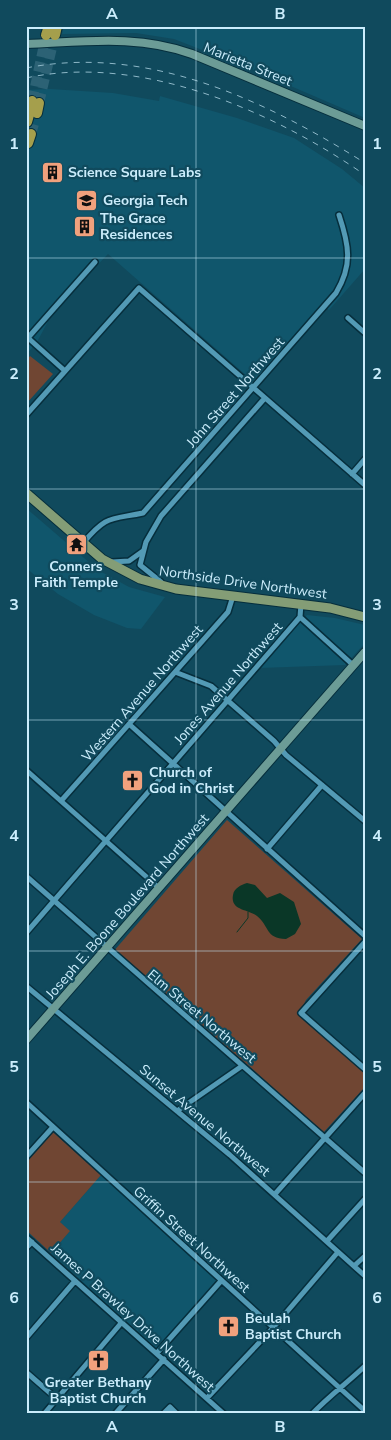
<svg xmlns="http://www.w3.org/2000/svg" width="391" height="1440" font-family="'Nunito Sans',sans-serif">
<rect width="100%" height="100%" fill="#104a5d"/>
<!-- built -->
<path fill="#10566c" d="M64,26H365V118L251,69L174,39L136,33L62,34Z
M50,89L113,93L159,101L160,96L237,118L294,138L342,169L365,188V269L329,310L322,304L255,383L108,254L54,310L37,342L26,355V90Z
M26,508L98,570L129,587L165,597L141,629L127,628L94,615L58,594L26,568Z
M307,615L335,618L365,625V643L345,665L259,668Z
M101,1175L217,1281L156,1349L51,1253L69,1232L60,1222Z"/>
<!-- green -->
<path fill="#704633" d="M30,356L53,374L26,404V361Z
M227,820L362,939L306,1000L299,1014L365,1073V1087L323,1133L249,1066L113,952Z
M53,1132L101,1175L60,1222L70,1231L51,1253L26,1230V1163Z"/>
<!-- water -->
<path fill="#0a3727" d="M247,883L255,885L267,898L280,893L294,902L301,924L295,934L286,939C265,938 270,927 257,916C249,909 230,911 233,895C234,888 241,885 247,883Z"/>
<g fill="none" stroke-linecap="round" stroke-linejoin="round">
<!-- stream -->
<path stroke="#0a3727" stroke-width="1" d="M237,932L248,918V912"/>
<!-- highway-tunnel -->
<path stroke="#2c6275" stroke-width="10" stroke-dasharray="10 5" stroke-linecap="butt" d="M32,101L46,35
M39,103L55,35
M31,134L34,124"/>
<defs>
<path id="street" d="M348,318L365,333
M27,337L65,371
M26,340L95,262
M26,415L139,288L365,485
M352,474L365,459
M83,543C107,515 109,520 143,513L336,293C353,265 349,245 339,215
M112,562L129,561L143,551
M161,582L140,565L146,542L161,516L264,399
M300,617L353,665
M175,672L211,686L274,741L286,755L365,821
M129,724L365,936
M26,770L159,888
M61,801L228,612L233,596
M267,849L322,785
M26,876L365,1173
M26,933L300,617L301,604
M365,942L301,1013L365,1069
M26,986L230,1155L365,1276
M26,1102L365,1411
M177,1111L242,1066
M26,1157L53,1127
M275,1194L365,1093
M26,1237L224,1414
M327,1241L365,1199
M26,1248L32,1242
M354,1266L365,1256
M26,1338L75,1281
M157,1353L221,1281
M26,1372L57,1399
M207,1398L273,1328L338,1252
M44,1414L122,1322
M115,1414L164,1359
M163,1414L170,1407L177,1414
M312,1414C329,1396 347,1383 365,1366"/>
<path id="secondary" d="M26,44C83,42 138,34 192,54L365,126
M26,1040L365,652"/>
<path id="primary" d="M26,493L102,559L140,579L176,589L330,608L365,617"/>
<path id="highway" d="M46,35L49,26
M55,35L57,26
M30,110L32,101
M37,113L39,103
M27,122L29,115
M28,143L31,134"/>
</defs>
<!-- street casing -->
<use href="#street" stroke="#062e3c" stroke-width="8"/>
<!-- secondary casing -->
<use href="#secondary" stroke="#062e3c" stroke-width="10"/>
<!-- primary casing -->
<use href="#primary" stroke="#062e3c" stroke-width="11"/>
<!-- highway casing -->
<use href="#highway" stroke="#062e3c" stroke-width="12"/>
<!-- street -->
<use href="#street" stroke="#539ab5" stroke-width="5"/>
<!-- secondary -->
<use href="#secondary" stroke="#6c9c96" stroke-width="8"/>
<!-- primary -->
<use href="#primary" stroke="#849d76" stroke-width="9"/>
<!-- highway -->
<use href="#highway" stroke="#a59f4c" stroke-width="10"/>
<!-- rail -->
<path stroke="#8eb8c8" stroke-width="1" stroke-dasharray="6 6" stroke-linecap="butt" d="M26,68C147,44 265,100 365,163
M26,78C140,53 273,111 365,175"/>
</g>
<!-- grid -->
<path fill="none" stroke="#cbedfc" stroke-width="1" stroke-opacity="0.55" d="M196,26V1414M26,258H365M26,489H365M26,720H365M26,951H365M26,1182H365"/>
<!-- icons -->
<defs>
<symbol id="building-square" viewBox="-11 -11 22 22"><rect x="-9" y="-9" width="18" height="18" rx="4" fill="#f1a17d" stroke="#104a5d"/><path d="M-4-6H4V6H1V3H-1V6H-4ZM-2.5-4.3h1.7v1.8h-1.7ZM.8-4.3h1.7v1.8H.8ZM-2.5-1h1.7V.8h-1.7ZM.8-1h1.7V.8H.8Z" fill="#111"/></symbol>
<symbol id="university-square" viewBox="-11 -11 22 22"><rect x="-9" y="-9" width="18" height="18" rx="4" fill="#f1a17d" stroke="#104a5d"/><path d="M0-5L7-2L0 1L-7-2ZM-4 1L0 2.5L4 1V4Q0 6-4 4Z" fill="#111"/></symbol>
<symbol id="temple-square" viewBox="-11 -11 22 22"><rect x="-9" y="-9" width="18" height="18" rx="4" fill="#f1a17d" stroke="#104a5d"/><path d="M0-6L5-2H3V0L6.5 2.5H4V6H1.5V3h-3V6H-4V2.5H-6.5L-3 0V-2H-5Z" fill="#111"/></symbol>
<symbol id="church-square" viewBox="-11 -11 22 22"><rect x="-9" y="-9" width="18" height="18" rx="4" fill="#f1a17d" stroke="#104a5d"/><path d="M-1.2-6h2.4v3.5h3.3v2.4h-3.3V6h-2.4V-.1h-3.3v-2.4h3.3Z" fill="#111"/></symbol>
</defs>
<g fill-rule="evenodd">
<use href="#building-square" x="40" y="160" width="25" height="25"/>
<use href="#university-square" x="74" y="188" width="25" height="25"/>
<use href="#building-square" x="72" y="214" width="25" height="25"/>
<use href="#temple-square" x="64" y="532" width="25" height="25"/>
<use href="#church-square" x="120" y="768" width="25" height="25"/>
<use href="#church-square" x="216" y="1314" width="25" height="25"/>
<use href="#church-square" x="86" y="1348" width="25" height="25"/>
</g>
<g text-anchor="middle" stroke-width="4.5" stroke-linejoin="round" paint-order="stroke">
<!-- street labels -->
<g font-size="14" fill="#cbedfc" stroke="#104a5d">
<text transform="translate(248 64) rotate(22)" y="5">Marietta Street</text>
<text transform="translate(235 392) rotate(-49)" y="5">John Street Northwest</text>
<text transform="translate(243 582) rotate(8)" y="5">Northside Drive Northwest</text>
<text transform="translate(228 683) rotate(-49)" y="5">Jones Avenue Northwest</text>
<text transform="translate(142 693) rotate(-49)" y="5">Western Avenue Northwest</text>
<text transform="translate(127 906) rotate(-49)" y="5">Joseph E. Boone Boulevard Northwest</text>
<text transform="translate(202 1016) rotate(40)" y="5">Elm Street Northwest</text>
<text transform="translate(205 1120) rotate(40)" y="5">Sunset Avenue Northwest</text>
<text transform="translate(192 1239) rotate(42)" y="5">Griffin Street Northwest</text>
<text transform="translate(133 1317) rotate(42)" y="5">James P Brawley Drive Northwest</text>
</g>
<!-- poi labels -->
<g font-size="14" font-weight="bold" fill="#cbedfc" stroke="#104a5d" text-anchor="start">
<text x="68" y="177">Science Square Labs</text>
<text x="103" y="205">Georgia Tech</text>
<text x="100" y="223">The Grace<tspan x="100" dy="16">Residences</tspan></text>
<text x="76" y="571" text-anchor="middle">Conners<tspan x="76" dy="16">Faith Temple</tspan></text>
<text x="149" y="777">Church of<tspan x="149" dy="16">God in Christ</tspan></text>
<text x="245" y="1323">Beulah<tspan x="245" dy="16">Baptist Church</tspan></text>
<text x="98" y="1387" text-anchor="middle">Greater Bethany<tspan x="98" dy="16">Baptist Church</tspan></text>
</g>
</g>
<!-- border -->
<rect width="391" height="1440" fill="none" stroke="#104a5d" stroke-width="55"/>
<rect x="28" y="28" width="336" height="1384" fill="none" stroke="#cbedfc" stroke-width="2"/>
<g font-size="16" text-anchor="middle" font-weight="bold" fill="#cbedfc">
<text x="112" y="19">A</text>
<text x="280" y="19">B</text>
<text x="14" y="149">1</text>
<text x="377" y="149">1</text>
<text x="14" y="379">2</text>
<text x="377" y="379">2</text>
<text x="14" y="610">3</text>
<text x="377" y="610">3</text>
<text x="14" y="841">4</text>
<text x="377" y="841">4</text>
<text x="14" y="1072">5</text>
<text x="377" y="1072">5</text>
<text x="14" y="1303">6</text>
<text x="377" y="1303">6</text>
<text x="112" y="1432">A</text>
<text x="280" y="1432">B</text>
</g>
</svg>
